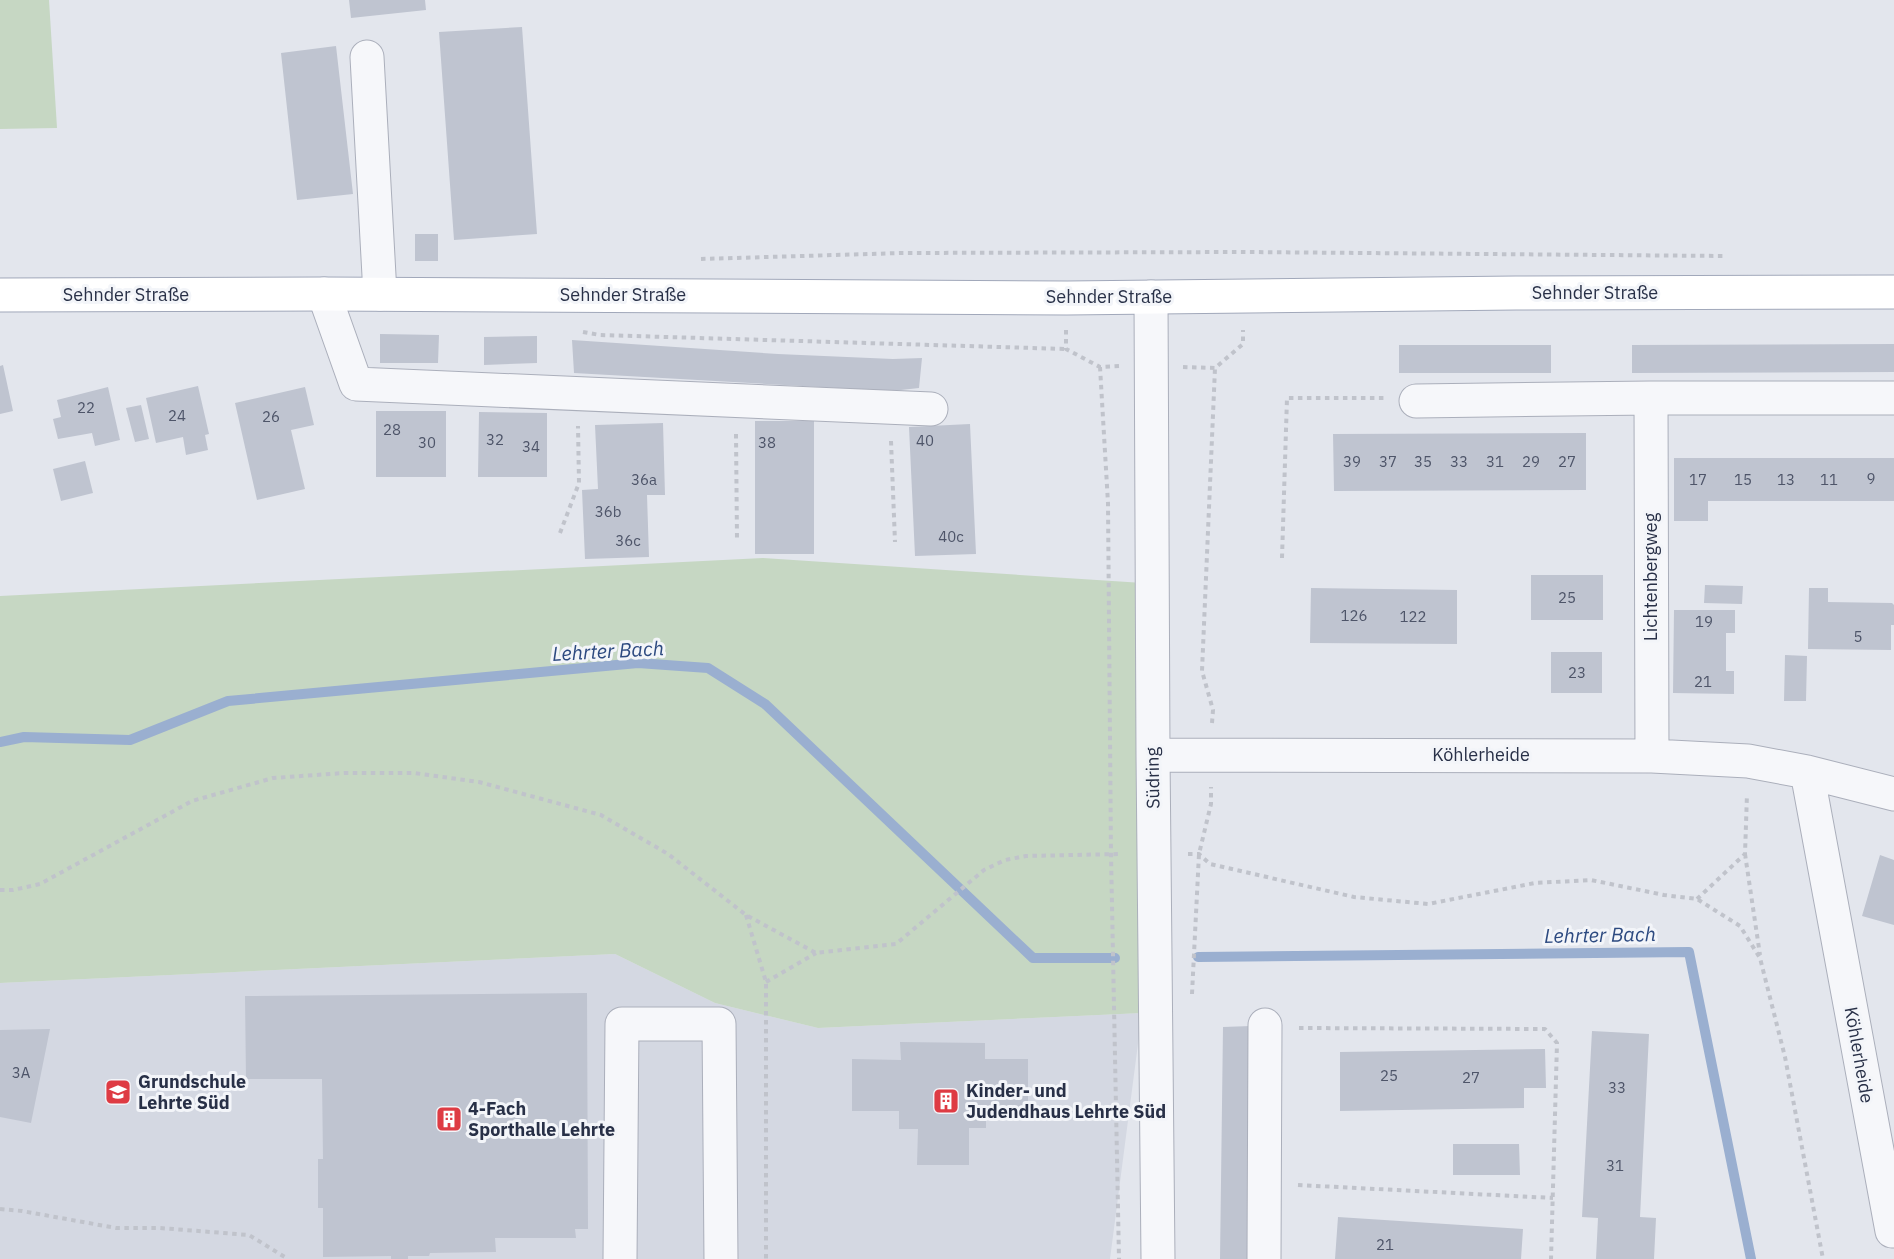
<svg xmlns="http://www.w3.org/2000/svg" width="1894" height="1259" font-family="'IBM Plex Sans',sans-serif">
<rect width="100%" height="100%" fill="#e3e6ed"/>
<!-- built -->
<path fill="#d4d8e2" d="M615,954L715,1003L818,1028L1142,1013L1110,1259H0V983Z"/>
<!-- green -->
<path fill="#c6d7c3" d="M0,0H49L57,128L0,129Z
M763,558L1143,583L1142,1013L818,1028L715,1003L615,954L0,983V596Z"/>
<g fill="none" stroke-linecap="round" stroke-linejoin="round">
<!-- stream -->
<path stroke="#9aafd0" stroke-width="10" d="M0,742L24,737L130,740L228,701L638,663L708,668L765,704L1033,958H1115
M1198,957L1689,952L1751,1259"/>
</g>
<!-- building -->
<path fill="#bfc4d0" d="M349,0H425L426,10L351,18Z
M522,27L537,234L454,240L439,32Z
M336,46L353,194L297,200L281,53Z
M415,234H438V261H415Z
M380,334L439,335L438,363H380Z
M537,336V363L484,365V337Z
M572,340L778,354L893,359L922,358L919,388L892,391L574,373Z
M1894,344V372L1632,373V345Z
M1399,345H1551V373H1399Z
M3,365L13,411L0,414V366Z
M198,386L209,434L205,435L208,450L186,455L183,437L156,443L146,398Z
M108,387L120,440L95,446L92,433L58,439L53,419L61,417L57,400Z
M305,387L314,425L291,430L305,489L257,500L235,403Z
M141,405L149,439L135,442L126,408Z
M376,411H446V477H376Z
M479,412L547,413V477H478Z
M755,421H814V554H755Z
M663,423L665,495H647L649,557L585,559L582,490L598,489L595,425Z
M970,424L976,554L915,556L909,427Z
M1586,433V490L1334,491L1333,434Z
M1674,458H1894V501H1708V521H1674Z
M85,461L93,493L61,501L53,469Z
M1531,575H1603V620H1531Z
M1705,585L1743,586L1742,604L1704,603Z
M1311,588L1457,590V644L1310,643Z
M1809,588H1828V602L1892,603L1894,605V625H1891V650L1808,649Z
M1674,610H1735V633H1726V671H1734V694L1673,693Z
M1551,652H1602V693H1551Z
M1785,655L1807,656L1806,701H1784Z
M1880,855L1894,860V925L1862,916Z
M587,993L588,1229H575L576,1238H495L496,1252L430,1253L429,1256H408V1259H391V1256L323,1257V1208H318V1159H323L322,1079H246L245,996Z
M1251,1026L1248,1259H1220L1223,1027Z
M50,1029L31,1123L0,1117V1030Z
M1592,1031L1649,1034L1640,1217L1656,1218L1654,1259H1596L1598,1218L1582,1217Z
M900,1042L985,1043V1059H1028V1112L986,1111V1128H969V1165H917L918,1129H899V1111H852V1059L901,1060Z
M1545,1049L1546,1088H1524V1108L1340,1111V1052Z
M1453,1144H1519L1520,1175H1453Z
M1338,1217L1523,1229L1521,1259H1335Z"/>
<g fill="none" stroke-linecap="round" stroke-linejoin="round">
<defs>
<path id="minor" d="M367,57L380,294
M324,294L356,384L931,409
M1151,297L1153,755L1158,1259
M1651,398L1652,756
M1416,401L1651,398H1894
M1153,755L1652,756L1748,761L1807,772L1894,794
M1807,772L1892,1231
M620,1259L622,1024H719L721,1259
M1264,1259L1265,1025"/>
<path id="major" d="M0,295L324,294L1067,298L1516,293L1894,292"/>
</defs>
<!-- minor casing -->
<use href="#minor" stroke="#abafbb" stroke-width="35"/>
<!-- major casing -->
<use href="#major" stroke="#a1a8ba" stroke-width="35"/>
<!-- path -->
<path stroke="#c0c3cb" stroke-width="4" stroke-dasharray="4.5 4.5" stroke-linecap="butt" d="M701,259L902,253L1245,252L1725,256
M1066,330V349L1100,367L1119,366
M583,332L600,335L1066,349
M1100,367L1108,503L1111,854L1119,1259
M1183,367L1215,368L1243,344V330
M736,434L737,539
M891,441L895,542
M560,533L579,483L578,426
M1282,558L1287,398H1384
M1212,723L1213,710L1202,671L1215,368
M1188,854H1199L1210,864L1354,897L1428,904L1535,883L1591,880L1664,895L1697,899L1740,926L1760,958L1785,1057L1823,1259
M1745,854L1760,955
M0,890H13L40,884L192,801L273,778L344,773H414L479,782L601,815L668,854L746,915L816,953L896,944L984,870L1005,860L1026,856L1120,854
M1697,899L1745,854L1747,794
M746,915L766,982V1259
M766,982L816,953
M1192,994L1199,854L1211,804V787
M1299,1028L1545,1029L1557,1043L1551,1259
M1298,1185L1553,1198
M0,1209L22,1211L116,1228H160L249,1235L288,1259"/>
<!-- minor -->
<use href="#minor" stroke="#f6f7fa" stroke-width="33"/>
<!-- major -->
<use href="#major" stroke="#fff" stroke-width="33"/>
</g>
<!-- icons -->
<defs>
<symbol id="school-square" viewBox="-11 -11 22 22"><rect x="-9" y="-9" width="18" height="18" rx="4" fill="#de3b43" stroke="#f3f5f9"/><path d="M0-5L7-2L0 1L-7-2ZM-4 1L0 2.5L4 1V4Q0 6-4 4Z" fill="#fff"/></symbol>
<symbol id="building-square" viewBox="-11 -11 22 22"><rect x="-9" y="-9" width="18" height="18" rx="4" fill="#de3b43" stroke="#f3f5f9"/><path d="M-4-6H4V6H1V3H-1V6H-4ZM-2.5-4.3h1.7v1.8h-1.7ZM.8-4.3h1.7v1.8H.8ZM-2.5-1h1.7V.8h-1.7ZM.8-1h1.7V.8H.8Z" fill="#fff"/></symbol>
</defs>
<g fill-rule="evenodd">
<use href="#school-square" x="103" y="1077" width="30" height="30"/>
<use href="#building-square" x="931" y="1086" width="30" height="30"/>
<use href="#building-square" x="434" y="1104" width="30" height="30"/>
</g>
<g text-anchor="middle" stroke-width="6" stroke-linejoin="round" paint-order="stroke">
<!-- number labels -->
<g font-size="15" fill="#4e5569">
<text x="86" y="413">22</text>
<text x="177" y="421">24</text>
<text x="271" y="422">26</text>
<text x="392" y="435">28</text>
<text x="495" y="445">32</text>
<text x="925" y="446">40</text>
<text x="427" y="448">30</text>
<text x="767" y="448">38</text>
<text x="531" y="452">34</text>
<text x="1352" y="467">39</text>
<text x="1388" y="467">37</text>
<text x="1423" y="467">35</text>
<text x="1459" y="467">33</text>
<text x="1495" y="467">31</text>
<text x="1531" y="467">29</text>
<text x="1567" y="467">27</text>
<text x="1871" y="484">9</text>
<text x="644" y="485">36a</text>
<text x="1698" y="485">17</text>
<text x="1743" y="485">15</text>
<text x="1786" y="485">13</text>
<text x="1829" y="485">11</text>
<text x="608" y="517">36b</text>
<text x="951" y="542">40c</text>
<text x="628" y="546">36c</text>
<text x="1567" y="603">25</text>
<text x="1354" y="621">126</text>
<text x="1413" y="622">122</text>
<text x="1704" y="627">19</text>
<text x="1858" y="642">5</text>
<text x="1577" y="678">23</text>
<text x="1703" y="687">21</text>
<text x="21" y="1078">3A</text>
<text x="1389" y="1081">25</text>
<text x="1471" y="1083">27</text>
<text x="1617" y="1093">33</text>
<text x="1615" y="1171">31</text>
<text x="1385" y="1250">21</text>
</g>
<!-- street labels -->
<g font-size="18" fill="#283047" stroke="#f3f5f9">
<text x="1595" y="299">Sehnder Straße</text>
<text x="126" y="301">Sehnder Straße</text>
<text x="623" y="301">Sehnder Straße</text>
<text x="1109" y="303">Sehnder Straße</text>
<text transform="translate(1651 577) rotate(-90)" y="6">Lichtenbergweg</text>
<text x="1481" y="761">Köhlerheide</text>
<text transform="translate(1153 778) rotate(-91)" y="6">Südring</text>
<text transform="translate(1859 1055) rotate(80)" y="6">Köhlerheide</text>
</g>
<!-- poi labels -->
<g font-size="18" font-weight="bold" fill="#283047" stroke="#f3f5f9" text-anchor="start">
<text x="138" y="1088">Grundschule<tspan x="138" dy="21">Lehrte Süd</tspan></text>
<text x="966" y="1097">Kinder- und<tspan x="966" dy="21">Judendhaus Lehrte Süd</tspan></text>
<text x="468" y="1115">4-Fach<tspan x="468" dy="21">Sporthalle Lehrte</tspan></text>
</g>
<!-- water labels -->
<g font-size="20" font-style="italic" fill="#2d4a80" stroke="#f3f5f9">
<text transform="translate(608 651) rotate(-3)" y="7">Lehrter Bach</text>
<text transform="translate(1600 935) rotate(-1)" y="7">Lehrter Bach</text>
</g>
</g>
</svg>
